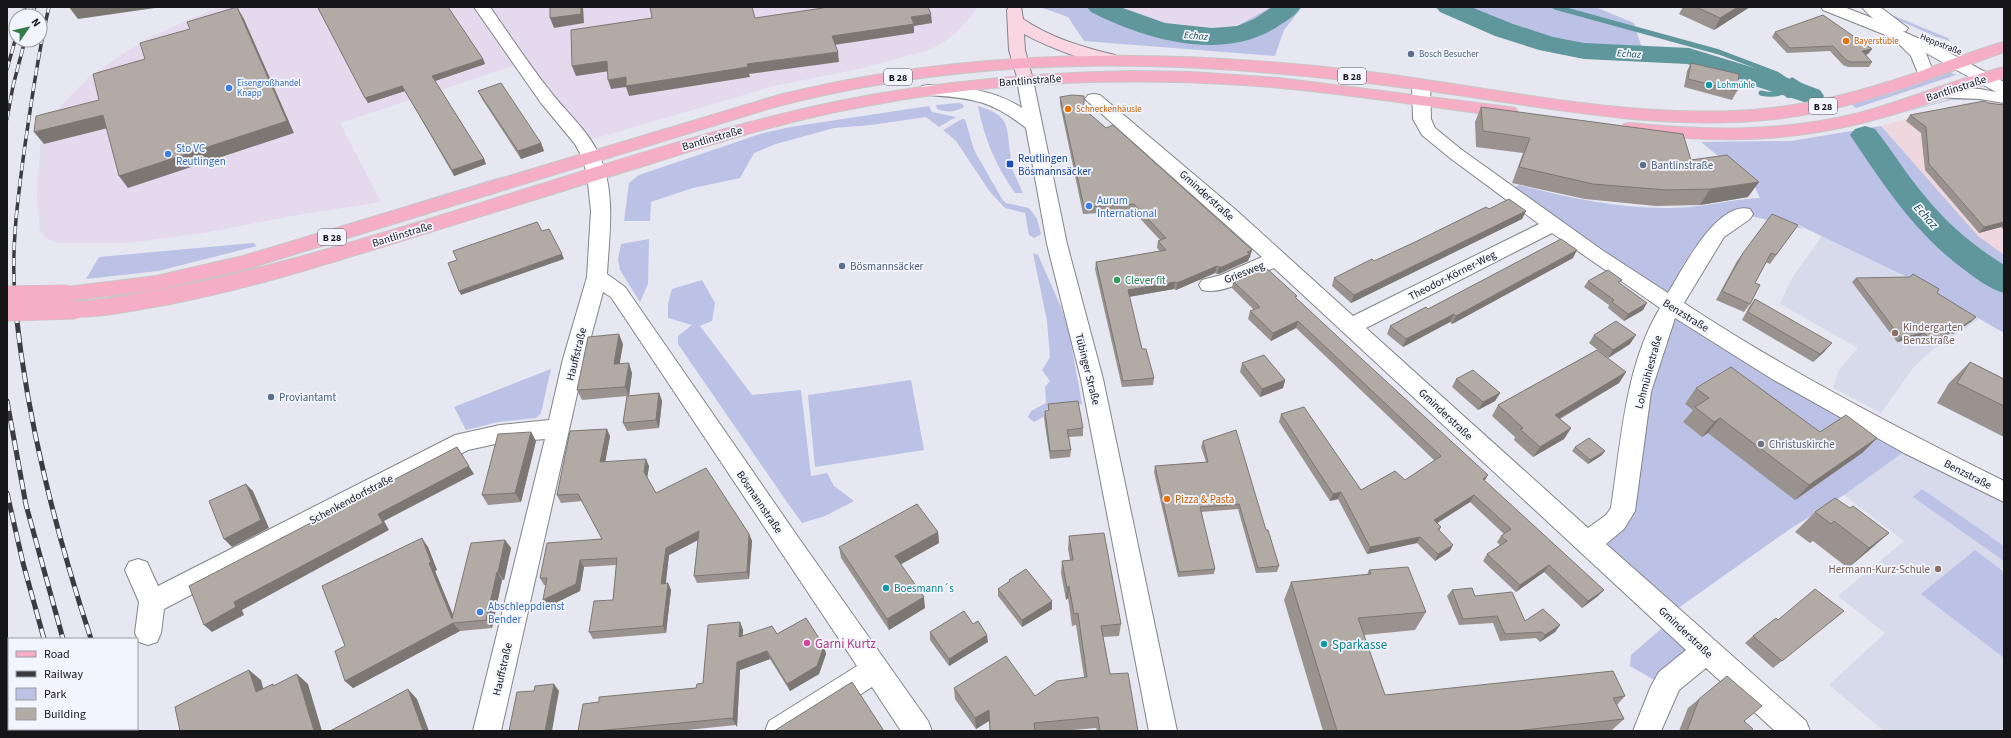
<svg xmlns="http://www.w3.org/2000/svg" width="2011" height="738" font-family="'Source Sans 3',sans-serif">
<rect width="100%" height="100%" fill="#e6e7f0"/>
<!-- commercial -->
<path fill="#efd7e0" d="M2004,96V255L1978,237L1881,126L1965,103L1981,104Z"/>
<!-- industrial -->
<path fill="#e5d9ed" d="M221,7H978L959,30L944,42L929,50L863,68L774,86L583,142L522,63L340,123L381,202L297,215L204,233L128,243H56L47,239L40,231L37,197L40,149L43,128L66,100L88,78L123,54L149,38L183,22Z
M1118,7H1271L1235,26L1209,30L1188,29L1129,13Z"/>
<!-- built -->
<path fill="#d7daea" d="M1822,236L1909,278L1979,319L1932,350L1913,368L1881,413L1833,388L1839,370L1858,348L1780,304L1792,278Z
M1912,446L2004,492V731H1884L1829,685L1885,633L1838,596L1904,541L1844,495Z"/>
<!-- green -->
<path fill="#bbc2e6" d="M1040,7H1118L1129,13L1187,29L1210,30L1235,27L1271,7H1302L1284,30L1275,56L1084,41L1068,17Z
M1433,7H1595L1634,23L1646,61C1606,57 1566,53 1527,44C1495,36 1463,21 1433,7Z
M1887,13L1948,38L1950,41L1934,36L1887,15Z
M1950,72L1956,75L1856,108L1851,104Z
M1957,97L1986,98L1984,100H1951L1889,116Z
M958,103L963,104L964,107C955,112 947,113 937,109L936,105Z
M929,106L932,112L956,117L939,127L926,117L871,125L834,128L776,144L754,153L740,178L693,188L651,202L650,221H624L629,183L639,175L760,134L790,127Z
M978,106C1012,116 1006,127 1011,159H1006L1008,169H1012L1023,193H1015C996,166 984,138 978,106Z
M962,119H965L974,150L1002,199L1006,203L1029,208L1037,219L1041,234L1034,238L1029,235L1025,213L1005,208L990,192L956,141L943,130Z
M1881,126L1978,236L2004,255V333L1909,278L1786,219L1804,229L1743,214L1728,223L1671,306L1912,446L1844,495L1790,529L1667,616L1588,543L1627,490L1671,306L1507,192L1519,185C1569,198 1620,209 1672,208C1702,208 1731,199 1760,198L1754,185L1701,142L1791,141Z
M505,176L327,232L240,257L500,177Z
M649,239L648,284L640,302L620,270L618,259L621,244Z
M253,243L257,246L158,271L86,279L99,257Z
M1033,253L1038,255L1061,307L1069,332L1082,404C1071,406 1053,405 1045,410V416L1034,422L1028,417L1031,411L1046,403L1045,387L1050,381L1042,370L1050,357L1047,321Z
M702,280L715,303L712,321L700,326L752,395L801,390L811,476L827,473L834,486L854,501L825,516L802,523L789,505L678,344V336L692,325L668,318V304L672,289Z
M551,369L541,413L536,418L498,422L466,430L454,407Z
M911,380L924,450L815,467L808,395Z
M1922,489L2004,546V561L1913,497Z
M1975,550L2004,572V658L1921,594Z
M1662,628L1690,652L1656,681L1630,666L1631,655Z"/>
<!-- water -->
<path fill="#5f979c" d="M1792,77L1817,93L1810,96L1787,98L1779,89Z"/>
<g fill="none" stroke-linecap="round" stroke-linejoin="round">
<!-- stream -->
<path stroke="#5f979c" stroke-width="5" d="M1555,7L1719,52L1777,74L1790,83L1791,89C1781,94 1772,96 1761,93"/>
<!-- river -->
<path fill="#5f979c" fill-rule="evenodd" d="M1087,7H1120L1165,23L1212,28L1237,26L1254,19L1272,7H1301C1296,15 1288,20 1280,25C1225,63 1146,40 1091,12Z
M1436,7H1471L1513,24L1553,37L1584,43L1689,48L1791,79L1820,90L1824,96L1820,102L1810,104L1687,64L1584,59L1539,50L1495,36L1440,12Z
M1865,126L1875,129C1892,150 1906,174 1924,195C1946,223 1974,246 2004,265V293C1988,288 1975,278 1962,268C1914,232 1883,184 1850,135L1855,129Z"/>
<defs>
<path id="minor" d="M474,7H490C511,37 531,68 554,96C570,116 590,133 600,157C616,193 609,236 607,274L625,287L798,537L928,721L932,731H901L872,687L804,731H765L769,721L857,666L611,297L603,292L585,359L501,731H473L545,439L500,443L468,450L164,609L161,633L157,642L148,645L139,642L135,633L139,602L125,570L129,562L138,559L147,562L158,586L455,435L500,425L549,420L563,359L587,277L591,211L587,174L582,157L575,144L541,103Z
M1862,7H1880L1908,28L1906,31C1892,35 1870,18 1862,7Z
M1421,80L1427,81L1430,85L1431,119L1435,128L1462,150L1602,250L1668,293C1682,270 1717,200 1750,209L1753,214L1750,219L1724,237L1684,303C1786,370 1895,427 2004,481V502L1904,453L1772,379L1675,318L1651,392L1635,511L1624,529L1606,544L1806,721L1810,731H1775L1706,668L1679,690L1661,731H1633L1651,686L1659,672L1686,650L1274,268C1255,276 1222,296 1202,290L1199,285L1202,280L1221,275L1262,257L1085,99L1088,95L1094,94L1100,95L1236,210L1353,316L1539,224L1450,158L1422,135L1413,119L1412,85L1415,81ZM1552,233L1660,308C1625,365 1621,443 1611,508L1606,515L1588,528L1366,328Z"/>
<path id="tertiary" d="M1821,7H1844L1880,21L1946,51L2004,82V103L1980,99L1934,97L1931,93L1934,89L1940,88L1980,89L1996,92L1926,53L1934,74L1932,78L1926,79L1920,78L1911,56L1899,44L1898,40L1823,10Z
M1025,75L1031,76L1033,80L1067,244L1103,379L1177,731H1149L1081,379L1047,244L1026,128C991,100 971,98 928,95L922,94L919,90L922,86L928,85C961,87 994,89 1022,108L1017,80L1019,76Z"/>
<path id="secondary" d="M1009,7H1021L1023,19C1051,38 1082,47 1115,55L1117,59L1115,63C1095,67 1042,44 1024,34L1025,50L1033,80L1031,84L1025,85L1019,84L1009,50L1007,10Z"/>
<path id="primary" d="M2004,42V52C1929,79 1854,110 1775,119C1652,133 1528,103 1407,88C1192,59 983,51 771,108L243,270L156,290L67,301L60,299L57,294L60,289L67,287L156,276L243,256L779,95C972,47 1165,48 1362,71C1485,86 1609,116 1733,111C1797,109 1856,93 1916,73C1945,62 1974,50 2004,42Z
M2004,67V78C1941,99 1878,123 1812,133C1751,143 1690,140 1630,133L1624,132L1621,128L1624,124L1630,123C1707,131 1784,132 1859,113C1908,100 1955,79 2004,67Z
M1135,71L1191,72L1279,78L1509,107L1515,108L1518,112L1515,116L1509,117C1421,106 1333,91 1244,85C1116,77 987,82 861,107C790,120 722,141 653,163C564,190 474,219 385,246C314,268 243,290 170,304C147,308 87,321 68,315L65,310L68,305L75,302C179,291 279,264 379,234C512,195 643,149 778,115C895,85 1015,73 1135,71Z
M7,680L9,681V713L7,712Z
M9,719V729H32V731H7V722Z"/>
</defs>
<!-- minor casing -->
<use href="#minor" stroke="#83848c" stroke-width="2"/>
<!-- tertiary casing -->
<use href="#tertiary" stroke="#83848c" stroke-width="2"/>
<!-- secondary casing -->
<use href="#secondary" stroke="#83848c" stroke-width="2"/>
<!-- primary casing -->
<use href="#primary" stroke="#c7c7c8" stroke-width="2"/>
<!-- minor -->
<use href="#minor" fill="#fff" fill-rule="evenodd"/>
<!-- tertiary -->
<use href="#tertiary" fill="#fff" fill-rule="evenodd"/>
<!-- secondary -->
<use href="#secondary" fill="#fad6e2" fill-rule="evenodd"/>
<!-- primary -->
<use href="#primary" fill="#f5aec5" fill-rule="evenodd"/>
<defs>
<path id="rail-far1" d="M22,16L25,7
M32,16L35,7
M7,69L16,37
M7,119L13,86L25,40
M16,314C10,255 17,203 25,145C32,98 38,52 49,7"/>
<path id="rail" d="M16,313C28,425 56,532 91,639
M7,401L26,505L63,639
M7,493L23,563L44,639
M74,729L75,731
M95,729L96,731
M125,729L126,731"/>
</defs>
<!-- rail-far1 casing -->
<use href="#rail-far1" stroke="#3c3c40" stroke-width="3.5"/>
<!-- rail casing -->
<use href="#rail" stroke="#3c3c40" stroke-width="5"/>
<!-- rail-far1 -->
<use href="#rail-far1" stroke="#f3f5fe" stroke-width="2.5" stroke-dasharray="8" stroke-linecap="butt"/>
<!-- rail -->
<use href="#rail" stroke="#f3f5fe" stroke-width="3.5" stroke-dasharray="10" stroke-linecap="butt"/>
<defs>
<path id="primary-bridge" d="M7,295L67,294
M7,312L75,310"/>
</defs>
<!-- primary-bridge casing -->
<use href="#primary-bridge" stroke="#c7c7c8" stroke-width="19" stroke-linecap="butt"/>
<!-- primary-bridge -->
<use href="#primary-bridge" stroke="#f5aec5" stroke-width="18"/>
</g>
<!-- wall -->
<path fill="#99928e" d="M1683,7H1750L1714,30L1679,14Z
M318,8L483,59L485,64L435,81L484,159L486,164L454,176L405,91L368,103Z
M1775,32L1872,49L1868,54L1865,55L1872,62L1869,67H1848L1843,65L1830,51L1787,53L1772,37Z
M1691,63L1737,91L1732,100L1684,87L1687,71Z
M478,91L541,143L544,151L521,159L482,99Z
M1060,97L1084,109L1250,257L1249,258L1248,261L1220,274H1217L1215,273L1176,290L1174,289L1129,297L1142,349L1154,378L1153,385L1122,387L1095,269L1096,262L1160,251L1157,248L1158,241L1160,240L1133,211L1083,214L1060,104Z
M1988,103L2004,105V230L2001,227L1979,233L1925,170L1921,133L1906,121L1910,115Z
M1481,107L1691,160L1748,197L1700,205L1656,206L1585,199L1512,183L1523,153L1476,147L1475,122Z
M1489,209L1526,211L1522,219L1351,303L1332,286L1334,278L1374,261Z
M1798,225L1770,264L1766,262L1755,283L1750,304L1744,312L1716,300L1737,261L1743,253Z
M1573,258L1452,324L1450,322L1403,347L1387,334L1390,326L1428,309Z
M1856,278L1937,293L1972,321L1953,334L1950,333L1932,345L1919,337L1897,342L1852,282Z
M1233,281L1297,296L1296,298L1485,481L1598,596L1582,608L1544,572L1516,592L1483,561L1487,554L1500,545L1497,542L1501,536L1504,534L1470,502L1437,523L1441,527L1439,531L1450,551L1435,561L1417,543L1367,554L1338,499L1330,501L1279,422L1281,414L1361,490L1405,480L1435,461L1296,328L1271,341L1248,319L1250,311L1254,310L1232,288Z
M1588,281L1619,283L1643,310L1624,321L1608,308L1609,305L1584,287Z
M1755,299L1825,351L1813,362L1742,320L1749,307Z
M1594,335L1630,344L1608,358L1589,343Z
M623,344L619,364L632,373L629,396L659,393L662,401L659,428L627,431L623,423L627,396L582,400L577,390Z
M1970,362L2004,379V437L1937,403L1949,383Z
M1242,363L1285,380L1283,388L1260,397L1240,372Z
M1626,372L1619,383L1560,419L1571,428L1564,439L1533,457L1514,440L1515,437L1492,416L1498,405Z
M1456,379L1500,393L1495,401L1478,410L1452,387Z
M1696,388L1820,432L1877,438L1862,453L1795,500L1708,433L1702,437L1683,422L1693,410L1685,404Z
M1048,404L1083,428V436L1069,437L1071,450L1070,457L1050,459L1044,418L1045,411H1048Z
M531,432L536,441L521,502L488,505L482,495Z
M610,436L605,462L649,466L647,478L656,493L749,534L752,541L749,579L697,583L694,576L698,540L669,555L665,583H668L671,590L666,633L593,639L589,632L613,600L616,565L584,567L580,591L547,607L546,585H544L540,578L602,539L582,501L561,503L557,495Z
M1203,441L1266,530L1279,566L1277,572L1256,573L1238,509L1201,512L1215,569L1214,574L1178,577L1154,472L1155,466L1206,462L1201,447Z
M1575,447L1602,455L1588,464L1572,451Z
M1850,508L1889,533L1867,552L1848,568L1813,541L1810,543L1795,532L1815,512Z
M938,532L939,543L901,564L925,608L889,630L841,558L839,547Z
M1069,536L1121,624L1119,636L1103,637L1110,674L1138,731H1097L1096,728L1063,731H990L989,721L976,729L955,699L954,688L1035,696L1084,677L1076,625L1072,626L1068,598L1066,600L1061,573L1062,561L1070,560L1068,549Z
M505,540L511,548L504,580H502L492,628L460,631L353,688L345,681V646L428,547L437,570L435,571L453,615Z
M1369,570L1426,612L1415,630L1364,635L1385,695L1625,696L1617,705L1624,719L1611,731H1323L1284,600L1291,582L1367,575Z
M1009,580L1052,609L1022,627L998,596V589L1009,582Z
M1452,590L1475,596L1525,621L1560,625L1555,632L1540,642L1536,638L1500,641L1493,623L1459,625L1447,596Z
M1844,611L1773,668L1745,643L1753,636L1778,620Z
M740,622L743,630V636L777,634L824,646L826,654L819,674L790,691L770,659L740,670L737,727L736,725L677,731H578L599,702L696,688L703,683Z
M930,632L988,642L949,666L930,640Z
M1699,699L1744,721L1751,731H1679L1688,708Z"/>
<!-- shaded-wall -->
<path fill="#7d7774" d="M69,7H162L78,19Z
M237,7L244,19L294,133L128,188L119,176Z
M581,7H583L584,23L554,28L550,18Z
M1738,7H1750L1714,30L1720,18Z
M931,14L932,23L914,26V33L834,45L832,36L911,17Z
M1872,49L1868,54L1859,56L1862,51Z
M838,52L839,62L749,74L750,77L629,96L626,87L611,89L608,80L626,77L747,64Z
M483,59L485,64L435,81L432,76Z
M607,61L610,71L576,76L572,66Z
M402,86L405,91L368,103L365,98Z
M103,115L112,127L44,144L34,132Z
M541,143L544,151L521,159L518,151Z
M484,159L486,164L454,176L452,170Z
M1759,182L1748,197L1700,205L1710,189Z
M1526,211L1522,219L1351,303L1354,295Z
M2004,222V224L2001,227L1979,233L1984,227Z
M1252,250L1250,257L1249,258L1248,261L1217,274L1219,267Z
M1577,250L1573,258L1452,324L1456,316Z
M562,254L564,259L461,295L459,291Z
M1217,266L1215,273L1176,290L1177,283Z
M1175,282L1174,289L1127,297L1128,290Z
M1647,303L1643,310L1624,321L1628,314Z
M1454,314L1450,322L1403,347L1406,339Z
M1976,317L1972,321L1953,334L1957,330Z
M1298,321L1296,328L1271,341L1273,333Z
M1954,328L1950,333L1932,345L1935,341Z
M1923,333L1919,337L1897,342L1901,338Z
M619,334L623,344L618,374L614,364Z
M1636,335L1630,344L1608,358L1613,350Z
M1832,343L1825,351L1813,362L1820,354Z
M629,363L632,373L629,396L625,387Z
M1626,372L1619,383L1548,425L1555,415Z
M1285,380L1283,388L1260,397L1262,389Z
M659,393L662,401L659,428L656,420Z
M1500,393L1495,401L1478,410L1483,402Z
M1720,418L1708,433L1702,437L1714,422Z
M1571,428L1564,439L1533,457L1540,447Z
M607,429L610,436L604,469L600,462Z
M531,432L536,441L521,502L515,493Z
M1877,438L1862,453L1795,500L1809,485Z
M457,447L474,474L384,521L389,530L242,610L244,615L212,632L204,625L234,602L378,514Z
M1605,451L1602,455L1588,464L1590,460Z
M646,459L649,466L647,479L644,472Z
M1488,475L1484,482L1483,479Z
M246,484L253,491L269,528L232,547L224,539Z
M1341,492L1338,499L1330,501L1333,494Z
M1474,495L1470,502L1431,527L1434,520Z
M699,531L702,538L669,555L665,591L661,584L666,548Z
M938,532L939,543L896,567L895,556Z
M1889,533L1867,552L1848,568L1869,548Z
M749,534L752,541L749,579L747,572Z
M1420,537L1417,543L1367,554L1370,547Z
M422,538L428,547L437,570L435,571L456,622L452,619L429,563Z
M505,540L511,548L504,580L498,572Z
M1453,545L1450,551L1435,561L1438,554Z
M580,560L584,567L580,591L547,607L543,600Z
M1549,565L1544,572L1516,592L1520,585Z
M497,572L502,580L492,628L486,620Z
M668,583L671,590L666,633L663,626Z
M1069,586L1068,598L1066,600L1067,588Z
M1604,590L1598,596L1582,608L1588,601Z
M924,597L925,608L889,630L887,619Z
M1052,601V609L1022,627V620Z
M740,622L743,630L742,645L739,637Z
M453,623L460,631L353,688L345,681Z
M1560,625L1555,632L1540,642L1545,635Z
M987,635L988,642L949,666V659Z
M824,646L826,654L819,674L790,691L787,684Z
M767,651L770,659L740,670L737,727L733,720L737,662Z
M249,670L261,680L267,702L256,692Z
M297,674L308,684L322,731H314Z
M554,684L559,691L552,731H545Z
M408,689L417,699L429,731H423Z
M989,710V721L976,729L975,718Z"/>
<!-- building -->
<path fill="#b2aaa5" stroke="#7d7774" d="M237,7L287,121L119,176L103,115L34,132L36,116L99,100L93,74L145,59L140,43L190,29L187,22Z
M321,7H448L483,59L432,76L484,159L452,170L402,86L365,98L318,8Z
M550,7H581V14L550,18Z
M650,7H752L755,18L823,8V7H928L931,14L911,17L914,24L832,36L838,52L747,64L748,67L626,86V77L608,80L607,61L572,66L571,30L652,18Z
M1696,7H1738L1720,18Z
M1823,15L1872,49L1862,51L1872,62H1851L1846,60L1833,46L1790,48L1775,32Z
M1691,63L1739,74L1737,91L1688,79Z
M501,83L541,143L518,151L478,91Z
M1072,95L1084,96V109L1106,128L1113,125L1252,250L1247,252L1250,254L1222,267H1219L1217,266L1177,283L1175,282L1128,290L1142,349H1146L1154,378L1123,381L1096,262L1166,250L1158,241L1166,238L1134,204L1084,207L1060,97Z
M1984,101L1988,103L2004,105V222L1984,227L1929,164L1926,127L1910,115Z
M1481,107L1683,134L1691,160L1727,155L1759,182L1710,189L1666,190L1593,184L1519,167L1530,138L1483,131Z
M1509,199L1526,211L1354,295L1334,278L1372,259L1374,261L1413,243L1486,207L1489,209Z
M1772,214L1798,225L1776,255L1771,253L1755,283L1760,285L1750,304L1722,291L1743,253Z
M537,222L542,231L549,229L562,254L459,291L448,263L457,260L453,251Z
M1561,239L1577,250L1456,316L1454,314L1406,339L1390,326L1426,307L1428,309Z
M1265,267L1297,296L1295,297L1338,337L1488,475L1483,479L1604,590L1588,601L1549,565L1520,585L1487,554L1507,541L1501,536L1511,529L1474,495L1434,520L1441,527L1438,529L1453,545L1438,554L1420,537L1370,547L1341,492L1333,494L1281,414L1304,407L1361,490L1395,471L1405,480L1441,456L1298,321L1273,333L1250,311L1260,307L1233,281Z
M1608,270L1622,280L1618,282L1647,303L1628,314L1612,302L1614,300L1588,281Z
M1913,274L1939,289L1937,293L1976,317L1957,330L1954,328L1935,341L1923,333L1901,338L1856,278L1910,277Z
M1755,299L1832,343L1820,354L1748,312Z
M1616,321L1636,335L1613,350L1594,335Z
M619,334L614,364L629,363L625,387L577,390L588,337Z
M1597,350L1626,372L1555,415L1571,428L1540,447L1520,429L1523,428L1498,405Z
M1264,355L1285,380L1262,389L1242,363Z
M1970,362L2004,379V406L1957,383Z
M1731,367L1820,432L1846,415L1877,438L1809,485L1720,418L1714,422L1695,407L1709,398L1696,388Z
M1473,370L1500,393L1483,402L1456,379Z
M659,393L656,420L623,423L627,396Z
M1078,401L1083,428L1067,430L1071,450L1050,451L1045,411L1049,410L1048,404Z
M607,429L600,462L646,459L644,472L656,493L706,468L749,534L747,572L694,576L699,531L666,548L661,584L668,583L663,626L589,632L594,601L613,600L617,558L580,560L576,584L543,600L547,578H540L547,543L602,539L578,494L557,495L570,431Z
M1236,430L1266,530H1268L1279,566L1258,568L1239,504L1200,507L1215,569L1179,572L1155,466L1208,462L1203,441Z
M531,432L515,493L482,495L498,434Z
M1589,438L1605,451L1590,460L1575,447Z
M457,447L469,466L378,514L383,523L234,602L236,607L204,625L189,586Z
M246,484L261,520L224,539L209,501Z
M1835,498L1850,508L1853,506L1889,533L1869,548L1834,521L1831,524L1815,512Z
M917,504L938,532L895,556L924,597L887,619L839,547Z
M1104,533L1121,624L1101,626L1110,674L1128,673L1138,731H1100L1098,717L1034,723L1035,731H990L989,710L975,718L954,688L1006,656L1035,696L1057,681L1087,677L1078,613L1074,614L1069,586L1067,588L1062,561L1073,560L1069,536Z
M422,538L431,562L429,563L452,619L471,543L505,540L498,572H497L486,620L453,623L345,681L335,651L345,646L322,586Z
M1408,567L1426,612L1358,618L1385,695L1613,671L1625,696L1613,698L1624,719L1515,731H1337L1291,582L1371,574L1369,570Z
M1026,569L1052,601L1022,620L998,589L1010,581L1009,580Z
M1472,588L1475,596L1512,592L1525,621L1543,609L1560,625L1545,635L1542,632L1505,634L1497,616L1463,619L1452,590Z
M1815,589L1844,611L1782,661L1753,636L1776,618L1778,620Z
M964,611L973,624L978,621L987,635L949,659L930,632Z
M806,618L824,646L817,666L787,684L767,651L737,662L733,720L732,718L596,731H578L583,704L599,702V697L696,688L697,684L703,683L708,625L740,622L739,637L772,626L777,634Z
M249,670L256,692L273,684V686L297,674L314,731H180L175,707Z
M1727,676L1762,706L1744,721L1753,729L1751,731H1687L1699,699Z
M852,682L884,731H774Z
M554,684L545,731H509L517,692L534,691L535,686Z
M408,689L423,731H330Z"/>
<!-- markers -->
<g fill="#e8710a" stroke="#f3f5fe" stroke-width="1.5">
<circle cx="1846" cy="41" r="4"/>
<circle cx="1068" cy="109" r="4"/>
<circle cx="1167" cy="499" r="4"/>
</g>
<g fill="#5c6f8a" stroke="#f3f5fe" stroke-width="1.5">
<circle cx="1411" cy="54" r="4"/>
<circle cx="1643" cy="165" r="4"/>
<circle cx="842" cy="266" r="4"/>
<circle cx="271" cy="397" r="4"/>
</g>
<g fill="#0f9aa8" stroke="#f3f5fe" stroke-width="1.5">
<circle cx="1709" cy="85" r="4"/>
<circle cx="886" cy="588" r="4"/>
<circle cx="1324" cy="644" r="4"/>
</g>
<g fill="#3f7fe0" stroke="#f3f5fe" stroke-width="1.5">
<circle cx="229" cy="88" r="4"/>
<circle cx="168" cy="154" r="4"/>
<circle cx="1089" cy="206" r="4"/>
<circle cx="480" cy="612" r="4"/>
</g>
<rect fill="#1a4fb4" stroke="#f3f5fe" stroke-width="1.5" x="1006" y="160" width="8" height="8" rx="2"/>
<circle fill="#2e9e5b" stroke="#f3f5fe" stroke-width="1.5" cx="1117" cy="280" r="4"/>
<g fill="#8d6e63" stroke="#f3f5fe" stroke-width="1.5">
<circle cx="1895" cy="333" r="4"/>
<circle cx="1938" cy="569" r="4"/>
</g>
<circle fill="#6b7280" stroke="#f3f5fe" stroke-width="1.5" cx="1761" cy="444" r="4"/>
<circle fill="#d1479c" stroke="#f3f5fe" stroke-width="1.5" cx="807" cy="643" r="4"/>
<g text-anchor="middle" stroke-width="3.5" stroke-linejoin="round" paint-order="stroke">
<!-- far-food labels -->
<g font-size="9" fill="#c56008" stroke="#f3f5fe" text-anchor="start">
<text x="1854" y="44">Bayerstüble</text>
<text x="1076" y="112">Schneckenhäusle</text>
</g>
<!-- far-street labels -->
<g font-size="9" fill="#161619" stroke="#f3f5fe">
<text transform="translate(1941 44) rotate(22)" y="3">Heppstraße</text>
</g>
<!-- far-service labels -->
<g font-size="9" fill="#4e5e75" stroke="#f3f5fe" text-anchor="start">
<text x="1419" y="57">Bosch Besucher</text>
</g>
<!-- far-shop labels -->
<g font-size="9" fill="#366cbe" stroke="#f3f5fe" text-anchor="start">
<text x="237" y="86">Eisengroßhandel<tspan x="237" dy="10">Knapp</tspan></text>
</g>
<!-- far-culture labels -->
<g font-size="9" fill="#0d838f" stroke="#f3f5fe" text-anchor="start">
<text x="1717" y="88">Lohmühle</text>
</g>
<!-- far-water labels -->
<g font-size="10" font-style="italic" fill="#174a4f" stroke="#f3f5fe">
<text transform="translate(1196 35) rotate(5)" y="4">Echaz</text>
<text transform="translate(1629 53) rotate(3)" y="4">Echaz</text>
</g>
<!-- shield labels -->
<g fill="#f3f5fe" stroke="#58595e" stroke-width="1">
<rect x="1338" y="68" width="28" height="16" rx="3"/>
<rect x="884" y="69" width="28" height="16" rx="3"/>
<rect x="1809" y="98" width="28" height="16" rx="3"/>
<rect x="318" y="229" width="28" height="16" rx="3"/>
</g>
<g font-size="10" font-weight="bold" fill="#161619">
<text x="1352" y="80">B 28</text>
<text x="898" y="81">B 28</text>
<text x="1823" y="110">B 28</text>
<text x="332" y="241">B 28</text>
</g>
<!-- street labels -->
<g font-size="11" fill="#161619" stroke="#f3f5fe">
<text transform="translate(1030 80) rotate(-4)" y="4">Bantlinstraße</text>
<text transform="translate(1956 88) rotate(-18)" y="4">Bantlinstraße</text>
<text transform="translate(712 138) rotate(-16)" y="4">Bantlinstraße</text>
<text transform="translate(1207 195) rotate(42)" y="4">Gminderstraße</text>
<text transform="translate(402 234) rotate(-17)" y="4">Bantlinstraße</text>
<text transform="translate(1244 272) rotate(-22)" y="4">Griesweg</text>
<text transform="translate(1452 275) rotate(-27)" y="4">Theodor-Körner-Weg</text>
<text transform="translate(1686 315) rotate(32)" y="4">Benzstraße</text>
<text transform="translate(576 354) rotate(-76)" y="4">Hauffstraße</text>
<text transform="translate(1088 369) rotate(76)" y="4">Tübinger Straße</text>
<text transform="translate(1648 372) rotate(-75)" y="4">Lohmühlestraße</text>
<text transform="translate(1446 414) rotate(43)" y="4">Gminderstraße</text>
<text transform="translate(1968 474) rotate(27)" y="4">Benzstraße</text>
<text transform="translate(351 499) rotate(-28)" y="4">Schenkendorfstraße</text>
<text transform="translate(760 502) rotate(56)" y="4">Bösmannstraße</text>
<text transform="translate(1686 632) rotate(43)" y="4">Gminderstraße</text>
<text transform="translate(502 669) rotate(-77)" y="4">Hauffstraße</text>
</g>
<!-- shop labels -->
<g font-size="11" fill="#366cbe" stroke="#f3f5fe" text-anchor="start">
<text x="176" y="152">Sto VC<tspan x="176" dy="13">Reutlingen</tspan></text>
<text x="1097" y="204">Aurum<tspan x="1097" dy="13">International</tspan></text>
<text x="488" y="610">Abschleppdienst<tspan x="488" dy="13">Bender</tspan></text>
</g>
<!-- transit labels -->
<g font-size="11" fill="#164399" stroke="#f3f5fe" text-anchor="start">
<text x="1018" y="162">Reutlingen<tspan x="1018" dy="13">Bösmannsäcker</tspan></text>
</g>
<!-- service labels -->
<g font-size="11" fill="#4e5e75" stroke="#f3f5fe" text-anchor="start">
<text x="1651" y="169">Bantlinstraße</text>
<text x="850" y="270">Bösmannsäcker</text>
<text x="279" y="401">Proviantamt</text>
</g>
<!-- leisure labels -->
<g font-size="11" fill="#27864d" stroke="#f3f5fe" text-anchor="start">
<text x="1125" y="284">Clever fit</text>
</g>
<!-- education labels -->
<g font-size="11" fill="#785e54" stroke="#f3f5fe" text-anchor="start">
<text x="1903" y="331">Kindergarten<tspan x="1903" dy="13">Benzstraße</tspan></text>
<text x="1930" y="573" text-anchor="end">Hermann-Kurz-Schule</text>
</g>
<!-- worship labels -->
<g font-size="11" fill="#5b616d" stroke="#f3f5fe" text-anchor="start">
<text x="1769" y="448">Christuskirche</text>
</g>
<!-- food labels -->
<g font-size="11" fill="#c56008" stroke="#f3f5fe" text-anchor="start">
<text x="1175" y="503">Pizza &amp; Pasta</text>
</g>
<!-- culture labels -->
<g font-size="11" fill="#0d838f" stroke="#f3f5fe" text-anchor="start">
<text x="894" y="592">Boesmann´s</text>
</g>
<!-- water labels -->
<g font-size="12" font-style="italic" fill="#174a4f" stroke="#f3f5fe">
<text transform="translate(1926 216) rotate(48)" y="4">Echaz</text>
</g>
<!-- near-hotel labels -->
<g font-size="13" fill="#b23c85" stroke="#f3f5fe" text-anchor="start">
<text x="815" y="648">Garni Kurtz</text>
</g>
<!-- near-culture labels -->
<g font-size="13" fill="#0d838f" stroke="#f3f5fe" text-anchor="start">
<text x="1332" y="649">Sparkasse</text>
</g>
</g>
<!-- border -->
<rect width="2011" height="738" fill="none" stroke="#161619" stroke-width="16"/>
<!-- legend -->
<rect x="8" y="638" width="130" height="92" fill="#f3f5fe" stroke="#9b9ca2"/>
<rect x="16" y="651" width="20" height="6" fill="#f5aec5" stroke="#9b9ca2"/>
<text x="44" y="658" font-size="12" fill="#161619">Road</text>
<rect x="16" y="671" width="20" height="6" fill="#3c3c40" stroke="#9b9ca2"/>
<text x="44" y="678" font-size="12" fill="#161619">Railway</text>
<rect x="16" y="688" width="20" height="12" fill="#bbc2e6" stroke="#9b9ca2"/>
<text x="44" y="698" font-size="12" fill="#161619">Park</text>
<rect x="16" y="708" width="20" height="12" fill="#b2aaa5" stroke="#9b9ca2"/>
<text x="44" y="718" font-size="12" fill="#161619">Building</text>
<!-- north arrow -->
<g transform="translate(28 28) rotate(56)"><circle r="19" fill="#f3f5fe" stroke="#9b9ca2"/>
<path d="M0-3L7 15L0 10L-7 15Z" fill="#337b47"/>
<text y="-6" font-size="11" font-weight="bold" text-anchor="middle" fill="#161619">N</text>
</g>
</svg>
